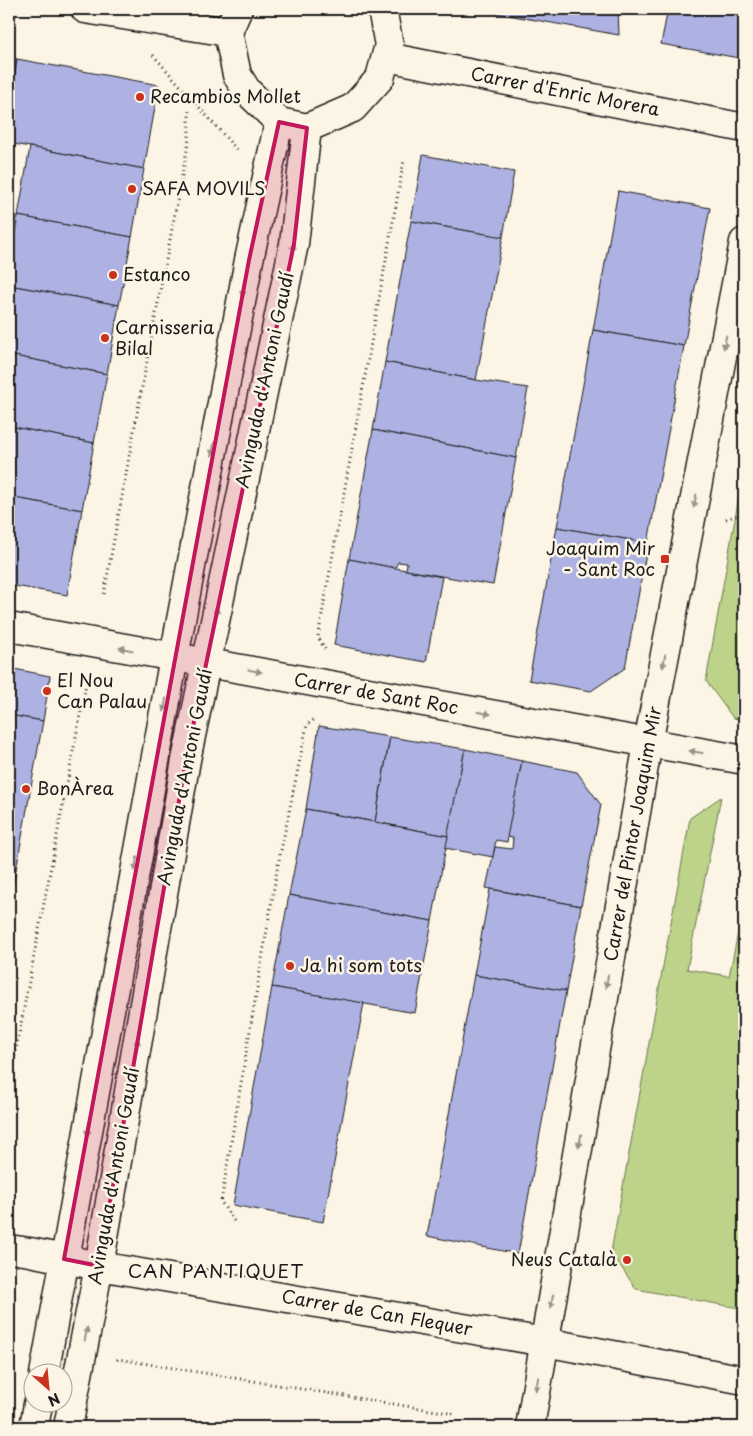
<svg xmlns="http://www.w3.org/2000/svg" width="753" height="1436" viewBox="0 0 753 1436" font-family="'Playpen Sans',sans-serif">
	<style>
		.green { fill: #bdd389; stroke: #6c7852 }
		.building { fill: #adb2e3; stroke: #1c1c1c }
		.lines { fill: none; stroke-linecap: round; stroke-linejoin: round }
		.minor-casing { stroke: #1c1c1c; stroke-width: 31 }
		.path { stroke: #1c1c1c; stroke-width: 3; stroke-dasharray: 1 4; stroke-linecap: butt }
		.minor { stroke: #fcf5e5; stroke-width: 28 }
		.oneway { fill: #97938b }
		.marked { fill: #c2185b; fill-opacity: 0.2; stroke: #c2185b; stroke-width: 4; stroke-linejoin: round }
		.poi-dot { fill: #c8321e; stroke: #fcf5e5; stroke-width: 2 }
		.labels { text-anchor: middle; stroke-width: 5; stroke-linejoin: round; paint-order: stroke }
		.street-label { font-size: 18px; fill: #1c1c1c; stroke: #fcf5e5 }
		.poi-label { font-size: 18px; fill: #1c1c1c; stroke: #fcf5e5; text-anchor: start }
		.neighbourhood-label { font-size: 19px; letter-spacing: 1px; fill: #1c1c1c; stroke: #fcf5e5 }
	</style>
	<rect width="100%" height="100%" fill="#fcf5e5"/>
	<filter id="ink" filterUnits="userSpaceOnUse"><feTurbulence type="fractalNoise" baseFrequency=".02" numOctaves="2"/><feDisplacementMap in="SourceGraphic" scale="10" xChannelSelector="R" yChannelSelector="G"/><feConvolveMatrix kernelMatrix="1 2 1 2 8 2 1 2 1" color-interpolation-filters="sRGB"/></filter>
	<g filter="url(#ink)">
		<!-- green -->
		<g class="green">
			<path d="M744 468V720L733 718 706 681Z"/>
			<path d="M721 797 687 969 729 976 738 933 744 934V1309L636 1289 611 1252 690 818Z"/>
		</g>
		<!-- building -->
		<g class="building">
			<path d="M474 9H618L619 35Z"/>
			<path d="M668 9H744V27L739 58 661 44Z"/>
			<path d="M9 57 17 59 9 119Z"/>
			<path d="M17 59 159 85 144 169 9 143V119Z"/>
			<path d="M30 147 144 169 132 237 18 216Z"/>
			<path d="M423 155 514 172 503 237 411 221Z"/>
			<path d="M618 191 710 208 684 346 593 330Z"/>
			<path d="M18 216 132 237 119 305 9 285V264Z"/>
			<path d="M411 221 503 237 476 380 385 362Z"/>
			<path d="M9 285 119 305 107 374 9 355Z"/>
			<path d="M593 330 684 346 648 543 557 527Z"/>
			<path d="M9 355 107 374 94 443 9 426Z"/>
			<path d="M385 362 476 380 528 388 516 458 373 430Z"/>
			<path d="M9 426 94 443 82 510 9 497Z"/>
			<path d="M373 430 516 458 493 585 406 570 407 563 398 562 395 568 349 559Z"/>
			<path d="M9 497 82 510 67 595 9 585Z"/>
			<path d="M557 527 648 543 625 668 591 691 529 680Z"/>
			<path d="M349 559 442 577 426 662 334 645Z"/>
			<path d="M9 668 50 676 43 721 9 715Z"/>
			<path d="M9 715 43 721 12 892H9Z"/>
			<path d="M319 726 390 737 375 822 306 809Z"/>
			<path d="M390 737 465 749 448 836 375 822Z"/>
			<path d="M465 749 522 761 507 842 496 840 493 857 445 848Z"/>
			<path d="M522 761 577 772 601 805 581 906 486 888 495 847 512 849 513 838 507 837Z"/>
			<path d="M306 809 448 836 432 921 289 895Z"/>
			<path d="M490 889 581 906 566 991 474 975Z"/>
			<path d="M289 895 432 921 415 1013 272 987Z"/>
			<path d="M744 901V934L738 933Z"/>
			<path d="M474 975 566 991 518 1254 427 1236Z"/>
			<path d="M272 987 364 1003 323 1222 233 1205Z"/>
			<path d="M392 1422 426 1427H391Z"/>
		</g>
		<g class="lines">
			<defs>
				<g id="minor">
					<path d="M85 9 228 32"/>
					<path d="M238 9 228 32 237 75 247 91 279 122 307 128 353 108 380 78 389 45 382 9"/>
					<path d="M387 57 744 128"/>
					<path d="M9 627 744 760"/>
					<path d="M9 1249 30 1252 99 1266 545 1342 744 1380"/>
					<path d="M44 1374 174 657 249 260 279 122"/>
					<path d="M34 1427 38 1404"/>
					<path d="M68 1427 99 1266 186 760 294 244 307 128"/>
					<path d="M530 1427 648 743 744 242"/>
				</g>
			</defs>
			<!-- minor casing -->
			<use href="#minor" class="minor-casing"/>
			<!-- path -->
			<g class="path">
				<path d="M153 55 237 150"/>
				<path d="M726 519 744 513"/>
				<path d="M104 594 139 403 189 139V111"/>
				<path d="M325 649 318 637 404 160"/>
				<path d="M9 1086 87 679"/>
				<path d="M234 1221 221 1202 277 870 307 725 316 718"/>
				<path d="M117 1360 118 1359 455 1414"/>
			</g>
			<!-- minor -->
			<use href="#minor" class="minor"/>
		</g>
		<!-- one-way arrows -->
		<defs><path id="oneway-solid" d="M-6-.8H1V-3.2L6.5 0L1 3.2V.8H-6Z" transform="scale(1.25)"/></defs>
		<g class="oneway">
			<use href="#oneway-solid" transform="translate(293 250) rotate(-80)"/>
			<use href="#oneway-solid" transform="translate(243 290) rotate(101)"/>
			<use href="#oneway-solid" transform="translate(725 342) rotate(101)"/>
			<use href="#oneway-solid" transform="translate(213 449) rotate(101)"/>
			<use href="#oneway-solid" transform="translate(695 501) rotate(101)"/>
			<use href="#oneway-solid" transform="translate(216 614) rotate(-79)"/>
			<use href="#oneway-solid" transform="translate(126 649) rotate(-169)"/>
			<use href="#oneway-solid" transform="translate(664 661) rotate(101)"/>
			<use href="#oneway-solid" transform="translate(255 671) rotate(11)"/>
			<use href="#oneway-solid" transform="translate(165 705) rotate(100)"/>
			<use href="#oneway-solid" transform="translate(484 713) rotate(10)"/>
			<use href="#oneway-solid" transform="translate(696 752) rotate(-170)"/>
			<use href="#oneway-solid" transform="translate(136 864) rotate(100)"/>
			<use href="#oneway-solid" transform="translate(607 981) rotate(100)"/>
			<use href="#oneway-solid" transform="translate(137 1045) rotate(-80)"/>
			<use href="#oneway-solid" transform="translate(88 1129) rotate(100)"/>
			<use href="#oneway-solid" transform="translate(580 1141) rotate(100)"/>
			<use href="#oneway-solid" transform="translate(552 1301) rotate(100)"/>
			<use href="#oneway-solid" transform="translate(86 1334) rotate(-79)"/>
			<use href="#oneway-solid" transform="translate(537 1384) rotate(100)"/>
		</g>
	</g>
	<!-- marked area -->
	<path class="marked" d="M279 122 307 128 294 244 186 760 99 1266 64 1259 249 260Z"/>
	<!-- markers -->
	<g class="poi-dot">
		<circle cx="140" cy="97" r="5"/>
		<circle cx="132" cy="189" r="5"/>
		<circle cx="113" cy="275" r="5"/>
		<circle cx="105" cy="338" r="5"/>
		<rect x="660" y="554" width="10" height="10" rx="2.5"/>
		<circle cx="47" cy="691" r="5"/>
		<circle cx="26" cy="789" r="5"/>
		<circle cx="290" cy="966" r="5"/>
		<circle cx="627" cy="1260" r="5"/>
	</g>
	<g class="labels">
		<!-- street labels -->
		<g class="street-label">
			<text transform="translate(565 92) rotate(11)" y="6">Carrer d'Enric Morera</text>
			<text transform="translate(265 380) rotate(-78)" y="6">Avinguda d'Antoni Gaudí</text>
			<text transform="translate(376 694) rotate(10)" y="6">Carrer de Sant Roc</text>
			<text transform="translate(185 777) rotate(-79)" y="6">Avinguda d'Antoni Gaudí</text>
			<text transform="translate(633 834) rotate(-80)" y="6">Carrer del Pintor Joaquim Mir</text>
			<text transform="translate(114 1176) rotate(-80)" y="6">Avinguda d'Antoni Gaudí</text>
			<text transform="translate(377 1313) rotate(10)" y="6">Carrer de Can Flequer</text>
		</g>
		<!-- poi labels -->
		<g class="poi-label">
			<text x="150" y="103">Recambios Mollet</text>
			<text x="142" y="195">SAFA MOVILS</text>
			<text x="123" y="281">Estanco</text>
			<text x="115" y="334">Carnisseria<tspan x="115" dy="21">Bilal</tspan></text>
			<text x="655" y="555" text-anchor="end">Joaquim Mir<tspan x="655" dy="21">- Sant Roc</tspan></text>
			<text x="57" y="687">El Nou<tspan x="57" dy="21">Can Palau</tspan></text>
			<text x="36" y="795">BonÀrea</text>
			<text x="300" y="972">Ja hi som tots</text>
			<text x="617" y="1266" text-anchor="end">Neus Català</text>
		</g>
		<!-- neighbourhood labels -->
		<g class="neighbourhood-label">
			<text x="216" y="1278">CAN PANTIQUET</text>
		</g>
	</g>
	<!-- margin -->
	<rect width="753" height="1436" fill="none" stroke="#fcf5e5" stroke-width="30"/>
	<rect x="15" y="15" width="723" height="1406" fill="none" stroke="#1c1c1c" stroke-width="2" filter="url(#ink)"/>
	<!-- north arrow -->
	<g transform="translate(48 1388) rotate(153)"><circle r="24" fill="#fcf5e5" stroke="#a29e95"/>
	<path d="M0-4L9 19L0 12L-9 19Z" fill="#c8321e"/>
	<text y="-8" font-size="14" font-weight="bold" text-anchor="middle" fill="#1c1c1c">N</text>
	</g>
</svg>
